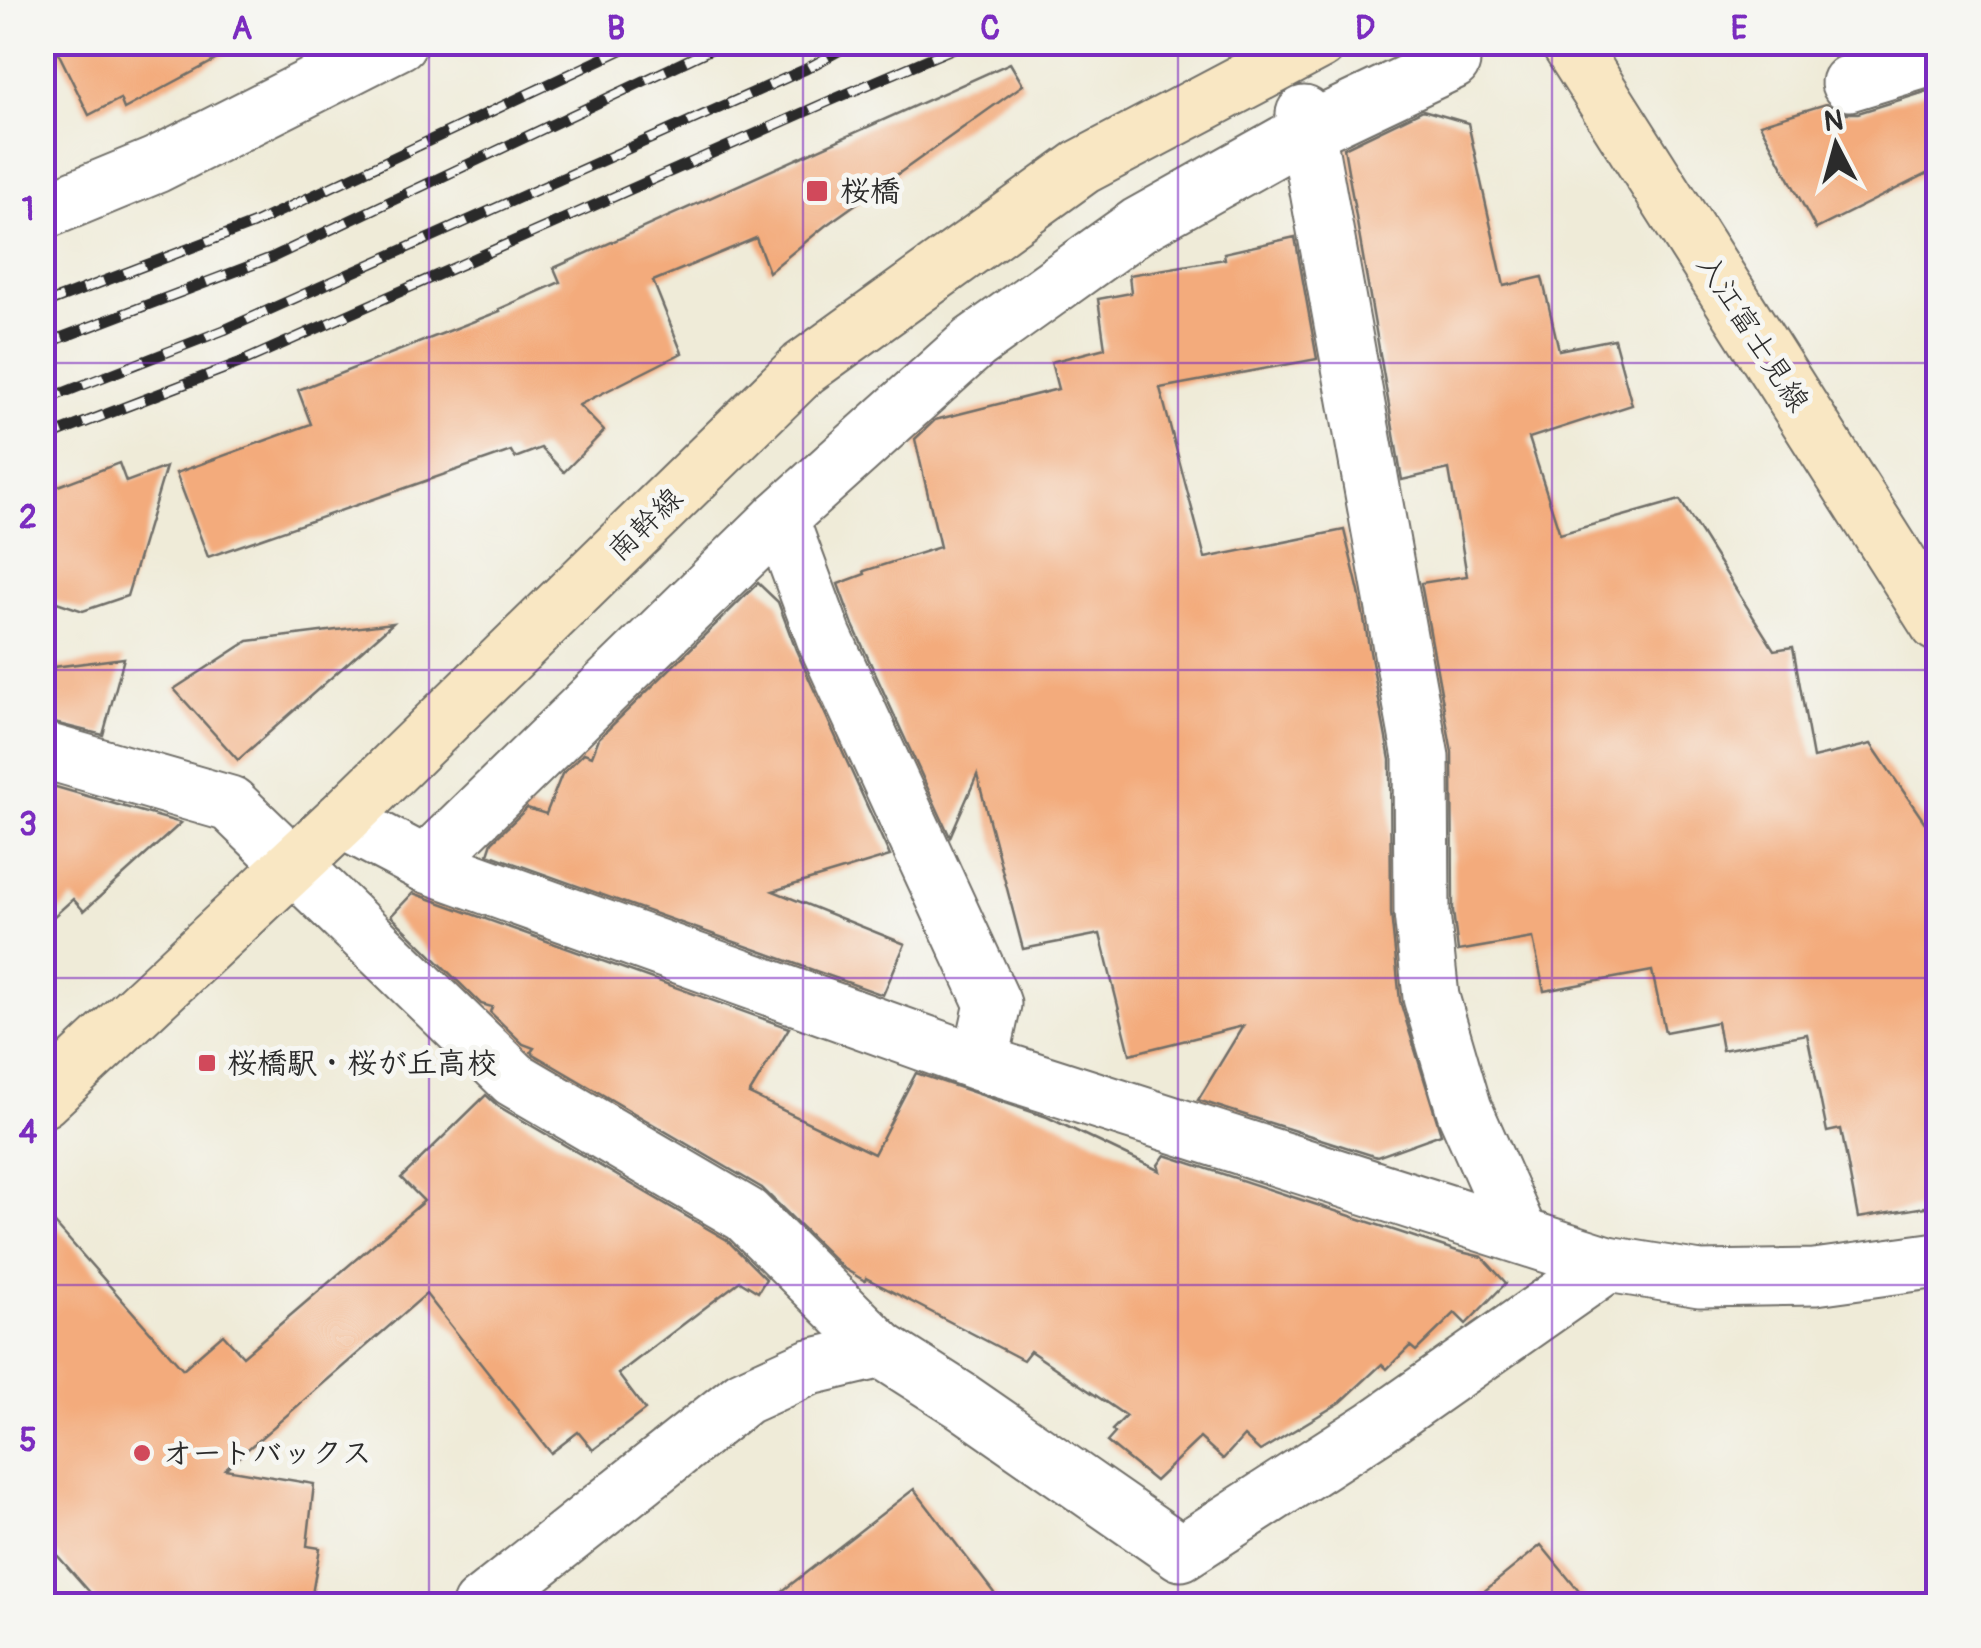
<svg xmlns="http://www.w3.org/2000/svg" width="1981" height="1648" viewBox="0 0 1981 1648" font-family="Pangolin,'Klee One',sans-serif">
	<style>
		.building { fill: #f3ab7b }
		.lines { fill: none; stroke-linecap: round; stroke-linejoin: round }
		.street-casing { stroke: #706e68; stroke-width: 59 }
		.secondary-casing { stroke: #706e68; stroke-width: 59 }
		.street { stroke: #fff; stroke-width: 55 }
		.secondary { stroke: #f9e7c3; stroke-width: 55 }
		.rail-casing { stroke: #2b2b2b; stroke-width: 11 }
		.rail { stroke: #f6f6f2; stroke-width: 8; stroke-dasharray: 22; stroke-linecap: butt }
		.grid { fill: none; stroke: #7b2cbf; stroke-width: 2.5; stroke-opacity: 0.55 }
		.poi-dot { fill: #d1495b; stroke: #f6f6f2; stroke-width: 4 }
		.labels { text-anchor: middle; stroke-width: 10; stroke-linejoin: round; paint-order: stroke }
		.poi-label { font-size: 30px; font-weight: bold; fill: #2b2b2b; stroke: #f6f6f2; text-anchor: start }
		.street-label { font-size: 30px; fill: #2b2b2b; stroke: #f6f6f2 }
		.neatline { fill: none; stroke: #7b2cbf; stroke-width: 4 }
		.grid-label { font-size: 32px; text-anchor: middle; font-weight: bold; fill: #7b2cbf }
	</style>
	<rect width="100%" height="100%" fill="#f6f6f2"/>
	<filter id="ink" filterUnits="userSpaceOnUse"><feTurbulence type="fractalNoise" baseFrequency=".01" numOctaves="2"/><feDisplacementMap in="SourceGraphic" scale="20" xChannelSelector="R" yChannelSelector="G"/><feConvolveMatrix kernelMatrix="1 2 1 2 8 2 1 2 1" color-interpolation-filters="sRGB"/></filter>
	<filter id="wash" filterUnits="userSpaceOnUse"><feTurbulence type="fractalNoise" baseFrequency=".0048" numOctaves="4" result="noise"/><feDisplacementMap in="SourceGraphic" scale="40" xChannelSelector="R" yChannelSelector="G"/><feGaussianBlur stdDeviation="2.25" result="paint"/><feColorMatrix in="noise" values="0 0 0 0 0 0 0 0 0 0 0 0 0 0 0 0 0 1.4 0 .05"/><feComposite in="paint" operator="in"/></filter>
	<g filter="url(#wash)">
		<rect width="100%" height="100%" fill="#efebd8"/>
		<g id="blocks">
			<!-- building -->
			<g class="building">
				<path d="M53 42H249L124 109 120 99 89 115Z"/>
				<path d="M1010 63 1023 85 825 226 769 272 756 238 653 281 682 353 579 405 604 431 564 472 541 448 515 458 511 451 208 557 176 473 311 424 298 390 500 311 499 309 560 282 554 268Z"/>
				<path d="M1938 88V168L1816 229 1760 124 1826 104 1841 113H1858Z"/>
				<path d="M1423 110 1468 123 1504 286 1542 277 1559 350 1614 339 1632 405 1529 438 1560 534 1680 500 1774 650 1793 647 1813 758 1871 744 1938 842V1205L1858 1218 1841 1129 1827 1132 1807 1034 1722 1050 1717 1022 1665 1032 1652 971 1544 991 1533 938 1458 951 1453 911 1452 752 1421 583 1467 576 1449 469 1402 480 1344 148Z"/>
				<path d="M1295 237 1317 359 1160 388 1205 558 1344 530 1359 592 1390 760 1391 913 1400 1001 1441 1134 1377 1157 1198 1100 1243 1026 1130 1054 1100 934 1023 949 977 775 950 837 853 625 838 584 865 574 864 571 940 547 915 439 935 420 1058 389 1051 362 1105 348 1098 299 1131 293 1129 275 1225 259 1224 253Z"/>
				<path d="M119 463 126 482 166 467 127 596 83 611 42 597V492Z"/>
				<path d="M758 583 778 602 796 650 890 856 773 891 905 944 883 995 488 854 492 842 527 808 546 814 562 774 584 753 592 756 599 738Z"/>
				<path d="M393 623 238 760 174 689 248 641Z"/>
				<path d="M124 658 103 735 42 720V707L54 667Z"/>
				<path d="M42 783 181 823 84 911 73 899 42 927Z"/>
				<path d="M413 893 789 1028 749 1094 874 1154 916 1073 1047 1117 1160 1171 1158 1165 1165 1155 1457 1251 1482 1257 1506 1283 1466 1324 1455 1313 1416 1351 1410 1346 1387 1369 1382 1364 1341 1402 1260 1451 1244 1436 1223 1459 1200 1438 1155 1481 1107 1442 1115 1433 1112 1430 1126 1416 1030 1351 1023 1360 866 1278 865 1281 843 1268 762 1188 533 1054 531 1052 534 1048 523 1044 490 1012 492 1007 481 1004 391 916Z"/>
				<path d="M486 1095 498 1106 727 1240 766 1279 758 1292 740 1281 618 1374 645 1410 593 1450 578 1432 551 1453 426 1294 225 1469 314 1484 307 1546 320 1548 310 1606H102L42 1538V1209L183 1369 223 1334 243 1356 424 1201 401 1178Z"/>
				<path d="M914 1489 1004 1606H763Z"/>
				<path d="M1541 1545 1591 1606H1466Z"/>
			</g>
		</g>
	</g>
	<g filter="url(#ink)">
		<use href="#blocks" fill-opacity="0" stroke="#706e68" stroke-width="2.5"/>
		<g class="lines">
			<defs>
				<g id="street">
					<path d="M1849 83 1938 56"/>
					<path d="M1304 114 1421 757 1422 913 1431 997 1464 1109 1519 1233"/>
					<path d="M42 212 156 165 399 42"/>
					<path d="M780 518 824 637 993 1004 980 1063"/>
					<path d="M42 750 230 804 514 1079 746 1215 882 1350"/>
					<path d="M341 820 425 864 980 1063 1608 1264 1700 1279 1815 1277 1938 1260"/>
					<path d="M425 864 780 518 974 343 1139 225 1307 131 1452 62"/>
					<path d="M480 1606 744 1397 810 1367 882 1350 962 1401 1181 1553 1376 1427 1608 1264"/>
				</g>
				<g id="secondary">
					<path d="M1568 42 1938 624"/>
					<path d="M42 1100 341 820 804 368 1082 167 1319 42"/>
				</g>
			</defs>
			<!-- street casing -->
			<use href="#street" class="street-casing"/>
			<!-- secondary casing -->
			<use href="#secondary" class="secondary-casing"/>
			<!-- street -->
			<use href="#street" class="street"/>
			<!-- secondary -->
			<use href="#secondary" class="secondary"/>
			<defs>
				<g id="rail">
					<path d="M42 305 253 224 638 42"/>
					<path d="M42 345 273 257 726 42"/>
					<path d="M42 401 224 330 806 69 855 42"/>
					<path d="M42 439 239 363 825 103 968 42"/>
				</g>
			</defs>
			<!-- rail casing -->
			<use href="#rail" class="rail-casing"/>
			<!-- rail -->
			<use href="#rail" class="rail"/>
		</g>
	</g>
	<!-- grid -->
	<path class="grid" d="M429 42V1606M803 42V1606M1178 42V1606M1552 42V1606M42 363H1938M42 670H1938M42 978H1938M42 1285H1938"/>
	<!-- markers -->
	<g class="poi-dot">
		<rect x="805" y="179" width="24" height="24" rx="5"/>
		<rect x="197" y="1053" width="20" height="20" rx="5"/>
		<circle cx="142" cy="1453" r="10"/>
	</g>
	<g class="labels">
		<!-- poi labels -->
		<g class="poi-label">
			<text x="840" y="201">桜橋</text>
			<text x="227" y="1073">桜橋駅・桜が丘高校</text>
			<text x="162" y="1463">オートバックス</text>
		</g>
		<!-- street labels -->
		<g class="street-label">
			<text transform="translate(1753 333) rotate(57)" y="10">入江富士見線</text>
			<text transform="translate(645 524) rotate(-44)" y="10">南幹線</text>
		</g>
	</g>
	<!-- margin -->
	<rect width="1981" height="1648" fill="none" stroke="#f6f6f2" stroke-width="110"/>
	<!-- north arrow -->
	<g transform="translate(1836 145) rotate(354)" stroke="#f6f6f2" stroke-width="8" paint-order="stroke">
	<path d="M0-8L18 38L0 25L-18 38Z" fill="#2b2b2b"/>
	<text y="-15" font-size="28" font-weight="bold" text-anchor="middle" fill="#2b2b2b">N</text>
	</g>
	<rect x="55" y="55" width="1871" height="1538" class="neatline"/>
	<g class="grid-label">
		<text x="242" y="39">A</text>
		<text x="616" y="39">B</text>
		<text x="990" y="39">C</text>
		<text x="1365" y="39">D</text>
		<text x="1739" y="39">E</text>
		<text x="28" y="220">1</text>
		<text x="28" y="528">2</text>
		<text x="28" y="835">3</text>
		<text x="28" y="1143">4</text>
		<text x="28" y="1451">5</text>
	</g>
</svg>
